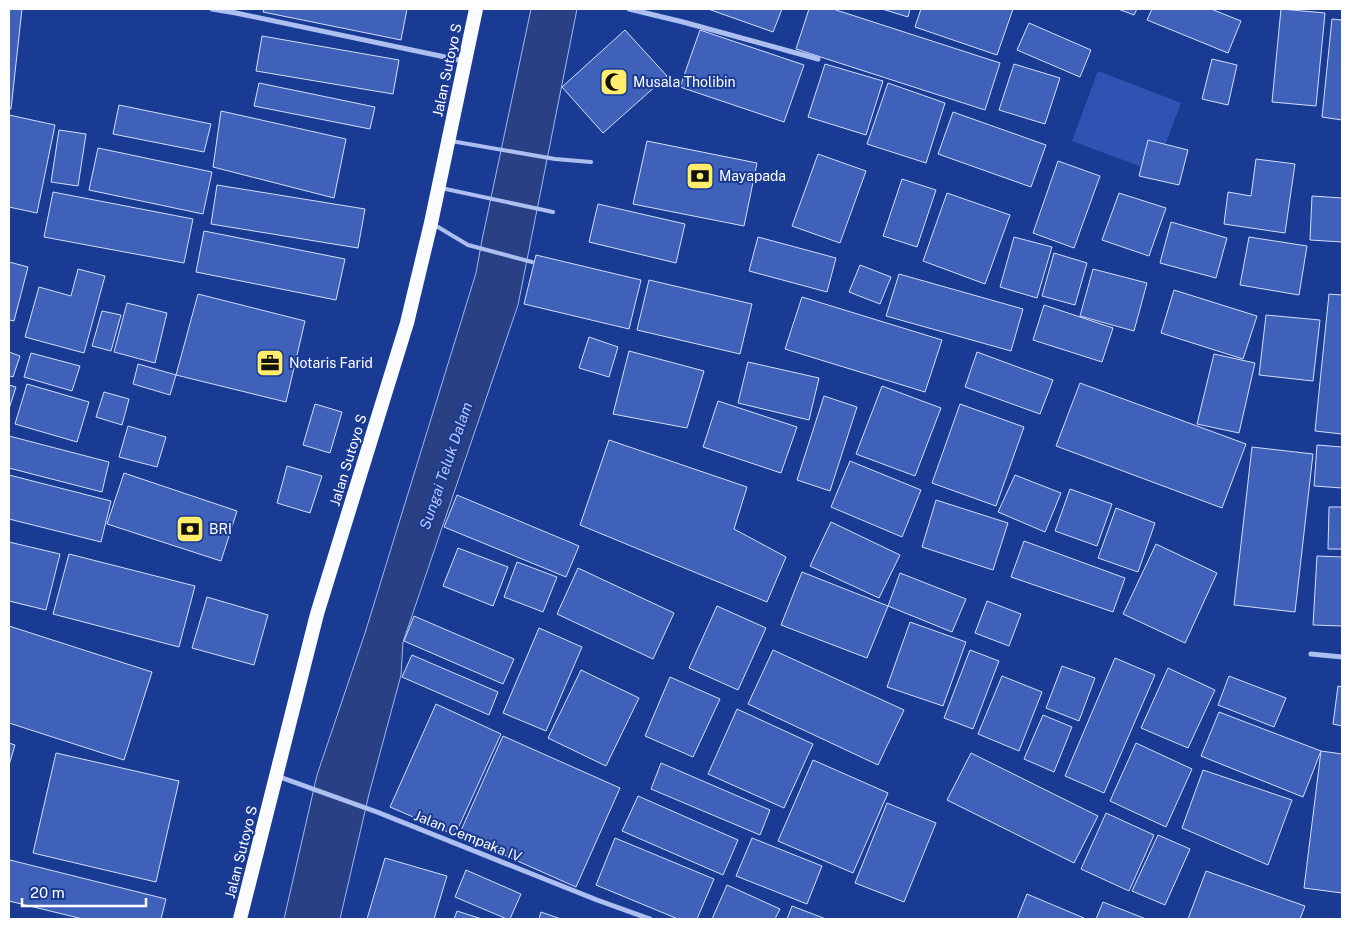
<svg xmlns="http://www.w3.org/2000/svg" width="1351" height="928" viewBox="0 0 1351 928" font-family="'Public Sans',sans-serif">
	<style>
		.green { fill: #2e53b3 }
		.water { fill: #294184; stroke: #9fb8f2 }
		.building { fill: #3f61ba; stroke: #d3defb }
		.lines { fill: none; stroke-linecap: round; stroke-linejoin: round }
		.service { stroke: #acbff0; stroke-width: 4 }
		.minor { stroke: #acbff0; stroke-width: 5 }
		.trunk { stroke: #fafbff; stroke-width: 14 }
		.labels { text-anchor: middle; stroke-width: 4; stroke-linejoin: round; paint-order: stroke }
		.street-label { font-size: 14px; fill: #fff; stroke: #1a3b94 }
		.poi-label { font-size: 14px; fill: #fff; stroke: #1a3b94; text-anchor: start }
		.water-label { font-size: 15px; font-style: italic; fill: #b9caf6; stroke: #1a3b94 }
	</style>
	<rect width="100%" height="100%" fill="#1a3b94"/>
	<!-- green -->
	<path class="green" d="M1098 71 1181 103 1155 172 1072 141Z"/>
	<!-- water -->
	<path class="water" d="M531 9H577L518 305 403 642 401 675 369 794 340 919H284L317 775 365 633 476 273 482 240Z"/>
	<!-- building -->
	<g class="building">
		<path d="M9 9H22L11 109H9Z"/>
		<path d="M264 9H407L401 40 263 12Z"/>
		<path d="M708 9H782L773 32Z"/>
		<path d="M809 9H833L1000 63 985 110 796 49Z"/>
		<path d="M882 9H910L908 17Z"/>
		<path d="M921 9H1013L997 55 915 27Z"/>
		<path d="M1118 9H1137L1134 15Z"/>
		<path d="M1152 9H1211L1241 21 1228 53 1147 20Z"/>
		<path d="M1281 9 1325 13 1316 106 1272 102Z"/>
		<path d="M1332 19 1342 20V120L1322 117Z"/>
		<path d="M1029 23 1091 50 1080 77 1017 50Z"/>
		<path d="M625 30 667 76 603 133 562 87Z"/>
		<path d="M700 30 804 65 784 122 680 87Z"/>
		<path d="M262 36 399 60 393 94 256 71Z"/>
		<path d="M1212 59 1237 65 1228 105 1202 99Z"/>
		<path d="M825 64 883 81 866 135 808 117Z"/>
		<path d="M1014 64 1060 78 1045 124 999 110Z"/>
		<path d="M259 83 375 107 370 129 254 106Z"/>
		<path d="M888 83 945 103 926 163 867 144Z"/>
		<path d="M119 105 211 124 204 152 113 134Z"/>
		<path d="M221 111 346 139 334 198 213 167Z"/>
		<path d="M953 112 1046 145 1031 187 938 154Z"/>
		<path d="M9 115 55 125 37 213 9 207Z"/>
		<path d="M59 130 86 134 78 186 51 182Z"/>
		<path d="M1148 140 1188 150 1179 185 1139 176Z"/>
		<path d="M647 141 757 163 744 226 633 204Z"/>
		<path d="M98 148 212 172 203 214 89 190Z"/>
		<path d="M818 154 866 171 840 243 792 226Z"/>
		<path d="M1256 159 1295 164 1285 233 1224 224 1228 192 1251 196Z"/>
		<path d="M1058 161 1100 176 1074 248 1033 233Z"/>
		<path d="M902 179 936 190 917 247 883 236Z"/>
		<path d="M217 185 365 209 358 248 211 224Z"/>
		<path d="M53 192 193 219 184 263 44 237Z"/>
		<path d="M947 193 1010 215 985 284 923 261Z"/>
		<path d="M1119 193 1166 208 1149 256 1102 240Z"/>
		<path d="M1312 196 1342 198V242L1310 240Z"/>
		<path d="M598 204 685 224 676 263 589 242Z"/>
		<path d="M1171 222 1227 238 1216 278 1160 263Z"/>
		<path d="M204 231 345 259 336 300 196 272Z"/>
		<path d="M758 237 836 258 827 292 749 271Z"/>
		<path d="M1014 237 1052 247 1037 298 1000 287Z"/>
		<path d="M1249 237 1307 246 1299 295 1240 285Z"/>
		<path d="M1054 253 1087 263 1075 305 1042 296Z"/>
		<path d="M536 255 641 280 629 329 524 304Z"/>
		<path d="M9 262 28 267 14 321 9 320Z"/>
		<path d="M860 265 891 277 880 304 849 292Z"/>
		<path d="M78 269 105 276 84 353 25 337 39 287 71 296Z"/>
		<path d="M1093 269 1147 283 1134 331 1080 316Z"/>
		<path d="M899 274 1023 309 1011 351 886 316Z"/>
		<path d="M649 280 752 304 740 354 637 330Z"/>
		<path d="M1174 290 1257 316 1243 359 1161 333Z"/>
		<path d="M198 294 305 321 286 402 176 375Z"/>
		<path d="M1329 294 1342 295V434L1315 431Z"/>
		<path d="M802 297 942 340 925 392 785 349Z"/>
		<path d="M127 303 167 313 155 363 114 352Z"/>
		<path d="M1044 305 1113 328 1102 362 1033 340Z"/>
		<path d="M102 311 121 315 111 351 92 346Z"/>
		<path d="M1266 315 1320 320 1313 381 1259 375Z"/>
		<path d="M589 337 618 347 609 377 579 368Z"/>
		<path d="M629 351 704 371 687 428 613 414Z"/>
		<path d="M9 352 20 356 13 377 9 376Z"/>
		<path d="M977 352 1053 380 1040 414 965 387Z"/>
		<path d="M31 353 80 366 72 391 24 377Z"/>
		<path d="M1214 354 1255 363 1239 433 1197 424Z"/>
		<path d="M748 362 819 378 809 420 738 403Z"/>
		<path d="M138 364 176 375 170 395 133 384Z"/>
		<path d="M1080 383 1246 444 1222 508 1056 446Z"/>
		<path d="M27 384 89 402 77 442 15 424Z"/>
		<path d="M9 385 16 387 9 409Z"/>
		<path d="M882 386 941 408 915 476 856 454Z"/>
		<path d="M104 392 129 399 122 425 96 417Z"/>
		<path d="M824 396 857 407 830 491 797 480Z"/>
		<path d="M718 401 797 427 781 473 703 447Z"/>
		<path d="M315 404 342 412 330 453 303 445Z"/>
		<path d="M960 404 1024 427 996 506 932 483Z"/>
		<path d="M128 426 166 437 157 467 119 457Z"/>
		<path d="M9 436 109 462 102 492 9 468Z"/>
		<path d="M609 440 747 487 734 529 786 557 767 602 580 525Z"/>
		<path d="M1317 445 1342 447V488L1314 486Z"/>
		<path d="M1252 447 1313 454 1295 612 1234 605Z"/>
		<path d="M850 461 921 490 902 537 831 507Z"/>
		<path d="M287 466 322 476 310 513 277 503Z"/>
		<path d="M124 473 237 511 221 561 107 524Z"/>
		<path d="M9 475 111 501 101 542 9 519Z"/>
		<path d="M1015 475 1061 493 1045 532 998 512Z"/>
		<path d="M1070 489 1112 504 1097 546 1055 531Z"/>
		<path d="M457 495 579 546 566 577 444 527Z"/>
		<path d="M936 500 1008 523 993 570 922 547Z"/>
		<path d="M1329 507H1342V549H1328Z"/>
		<path d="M1116 508 1155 523 1138 572 1098 558Z"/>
		<path d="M831 522 900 555 879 598 810 566Z"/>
		<path d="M1024 541 1125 578 1113 612 1011 577Z"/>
		<path d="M9 542 60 554 46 610 9 601Z"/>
		<path d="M1156 544 1217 573 1185 643 1123 614Z"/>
		<path d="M458 548 508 567 493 606 443 586Z"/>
		<path d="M69 554 195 586 179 647 53 614Z"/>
		<path d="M1317 556 1342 557V626L1313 625Z"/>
		<path d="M517 562 557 577 543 612 504 597Z"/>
		<path d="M578 568 674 613 653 659 557 614Z"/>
		<path d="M802 572 888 606 867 658 781 625Z"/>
		<path d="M900 573 966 599 952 632 888 606Z"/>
		<path d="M207 597 268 615 254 665 192 648Z"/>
		<path d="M987 601 1021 614 1009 646 975 633Z"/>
		<path d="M717 606 766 628 738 690 689 668Z"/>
		<path d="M414 616 514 659 503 684 404 641Z"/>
		<path d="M910 622 966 642 943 706 887 687Z"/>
		<path d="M9 626 152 672 124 760 9 723Z"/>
		<path d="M539 628 582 647 546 731 503 713Z"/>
		<path d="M773 650 904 710 878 765 748 704Z"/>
		<path d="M970 650 999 661 973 729 944 718Z"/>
		<path d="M412 655 498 692 489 715 402 677Z"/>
		<path d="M1115 658 1155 675 1104 793 1065 776Z"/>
		<path d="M1062 666 1095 678 1079 721 1046 708Z"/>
		<path d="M1168 668 1215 690 1188 748 1141 728Z"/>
		<path d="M581 670 639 698 606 766 548 738Z"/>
		<path d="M1002 676 1042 692 1019 751 978 734Z"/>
		<path d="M1229 676 1286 698 1274 727 1218 705Z"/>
		<path d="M670 677 720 699 693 757 645 736Z"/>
		<path d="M1338 686 1342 687V726L1333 724Z"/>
		<path d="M436 704 501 734 455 835 390 807Z"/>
		<path d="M737 709 813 744 784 808 708 774Z"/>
		<path d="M1219 712 1321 751 1303 797 1201 756Z"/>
		<path d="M1043 715 1072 727 1054 772 1024 759Z"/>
		<path d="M503 736 620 788 576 887 459 835Z"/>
		<path d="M9 743 15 745 9 765Z"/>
		<path d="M1136 743 1192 769 1166 827 1110 801Z"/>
		<path d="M1321 751 1342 754V893L1304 888Z"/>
		<path d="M56 753 179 781 156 882 33 853Z"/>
		<path d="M971 753 1098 816 1074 863 947 800Z"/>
		<path d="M813 760 888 793 853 873 778 841Z"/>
		<path d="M661 763 770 810 760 835 651 789Z"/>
		<path d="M1203 770 1292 800 1268 865 1182 828Z"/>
		<path d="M638 796 738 840 723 875 622 831Z"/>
		<path d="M887 803 936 823 904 902 855 883Z"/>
		<path d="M1106 813 1154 835 1129 891 1081 869Z"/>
		<path d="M1158 835 1190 849 1165 905 1132 891Z"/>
		<path d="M615 838 714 879 697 919H678L596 885Z"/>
		<path d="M752 838 822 866 807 904 736 876Z"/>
		<path d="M385 858 447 876 434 919H367Z"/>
		<path d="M10 860 166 899 161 919H83L9 901V864Z"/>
		<path d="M466 870 521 894 510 919H507L455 897Z"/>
		<path d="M1206 871 1305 906 1300 919H1188Z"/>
		<path d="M727 885 780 909 775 919H712Z"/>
		<path d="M1027 894 1084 918 1083 919H1017Z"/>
		<path d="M1103 902 1146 919H1096Z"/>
		<path d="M792 906 826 919H787Z"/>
		<path d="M457 911 482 919H454Z"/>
		<path d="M541 912 561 919H539Z"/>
	</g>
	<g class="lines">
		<!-- service -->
		<g class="service">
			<path d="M451 141 555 159 591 162"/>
			<path d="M441 188 553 212"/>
			<path d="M433 224 468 245 532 262"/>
		</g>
		<!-- minor -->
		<g class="minor">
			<path d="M212 9 236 13 464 61"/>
			<path d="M629 9 683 22 818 59"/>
			<path d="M1311 654 1342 657"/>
			<path d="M277 776 377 812 597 900 650 919"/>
		</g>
		<!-- trunk -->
		<path class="trunk" d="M240 919 317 614 407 323 431 223 476 9"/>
	</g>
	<!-- icons -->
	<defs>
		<symbol id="mosque-square" viewBox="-11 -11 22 22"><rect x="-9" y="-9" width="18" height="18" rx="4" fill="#ffed6b" stroke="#1a3b94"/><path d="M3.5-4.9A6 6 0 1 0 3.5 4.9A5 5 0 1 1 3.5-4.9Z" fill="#111"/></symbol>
		<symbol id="bank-square" viewBox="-11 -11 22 22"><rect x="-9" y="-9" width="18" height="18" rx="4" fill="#ffed6b" stroke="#1a3b94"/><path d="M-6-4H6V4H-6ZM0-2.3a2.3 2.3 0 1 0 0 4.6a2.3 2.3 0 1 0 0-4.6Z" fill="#111"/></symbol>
		<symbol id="office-square" viewBox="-11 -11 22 22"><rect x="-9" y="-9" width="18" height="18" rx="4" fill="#ffed6b" stroke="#1a3b94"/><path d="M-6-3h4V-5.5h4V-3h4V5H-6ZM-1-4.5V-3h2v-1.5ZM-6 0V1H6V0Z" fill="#111"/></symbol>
	</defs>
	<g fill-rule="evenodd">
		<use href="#mosque-square" x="598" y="66" width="32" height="32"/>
		<use href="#bank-square" x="684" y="160" width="32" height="32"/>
		<use href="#office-square" x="254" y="347" width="32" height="32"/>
		<use href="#bank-square" x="174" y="513" width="32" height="32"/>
	</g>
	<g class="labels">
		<!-- street labels -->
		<g class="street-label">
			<text transform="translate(447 70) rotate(-78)" y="5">Jalan Sutoyo S</text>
			<text transform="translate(348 460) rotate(-73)" y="5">Jalan Sutoyo S</text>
			<text transform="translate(468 836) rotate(22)" y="5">Jalan Cempaka IV</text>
			<text transform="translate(241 852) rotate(-76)" y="5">Jalan Sutoyo S</text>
		</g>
		<!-- poi labels -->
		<g class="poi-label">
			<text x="633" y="87">Musala Tholibin</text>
			<text x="719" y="181">Mayapada</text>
			<text x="289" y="368">Notaris Farid</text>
			<text x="209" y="534">BRI</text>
		</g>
		<!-- water labels -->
		<g class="water-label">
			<text transform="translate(446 466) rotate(-71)" y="5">Sungai Teluk Dalam</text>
		</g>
	</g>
	<!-- border -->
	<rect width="1351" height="928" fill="none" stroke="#ffffff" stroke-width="20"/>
	<!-- scale -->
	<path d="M22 898v8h124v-8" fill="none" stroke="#ffffff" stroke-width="2.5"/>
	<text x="30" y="898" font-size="15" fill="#ffffff" stroke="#1a3b94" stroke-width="4" paint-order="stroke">20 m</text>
</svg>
